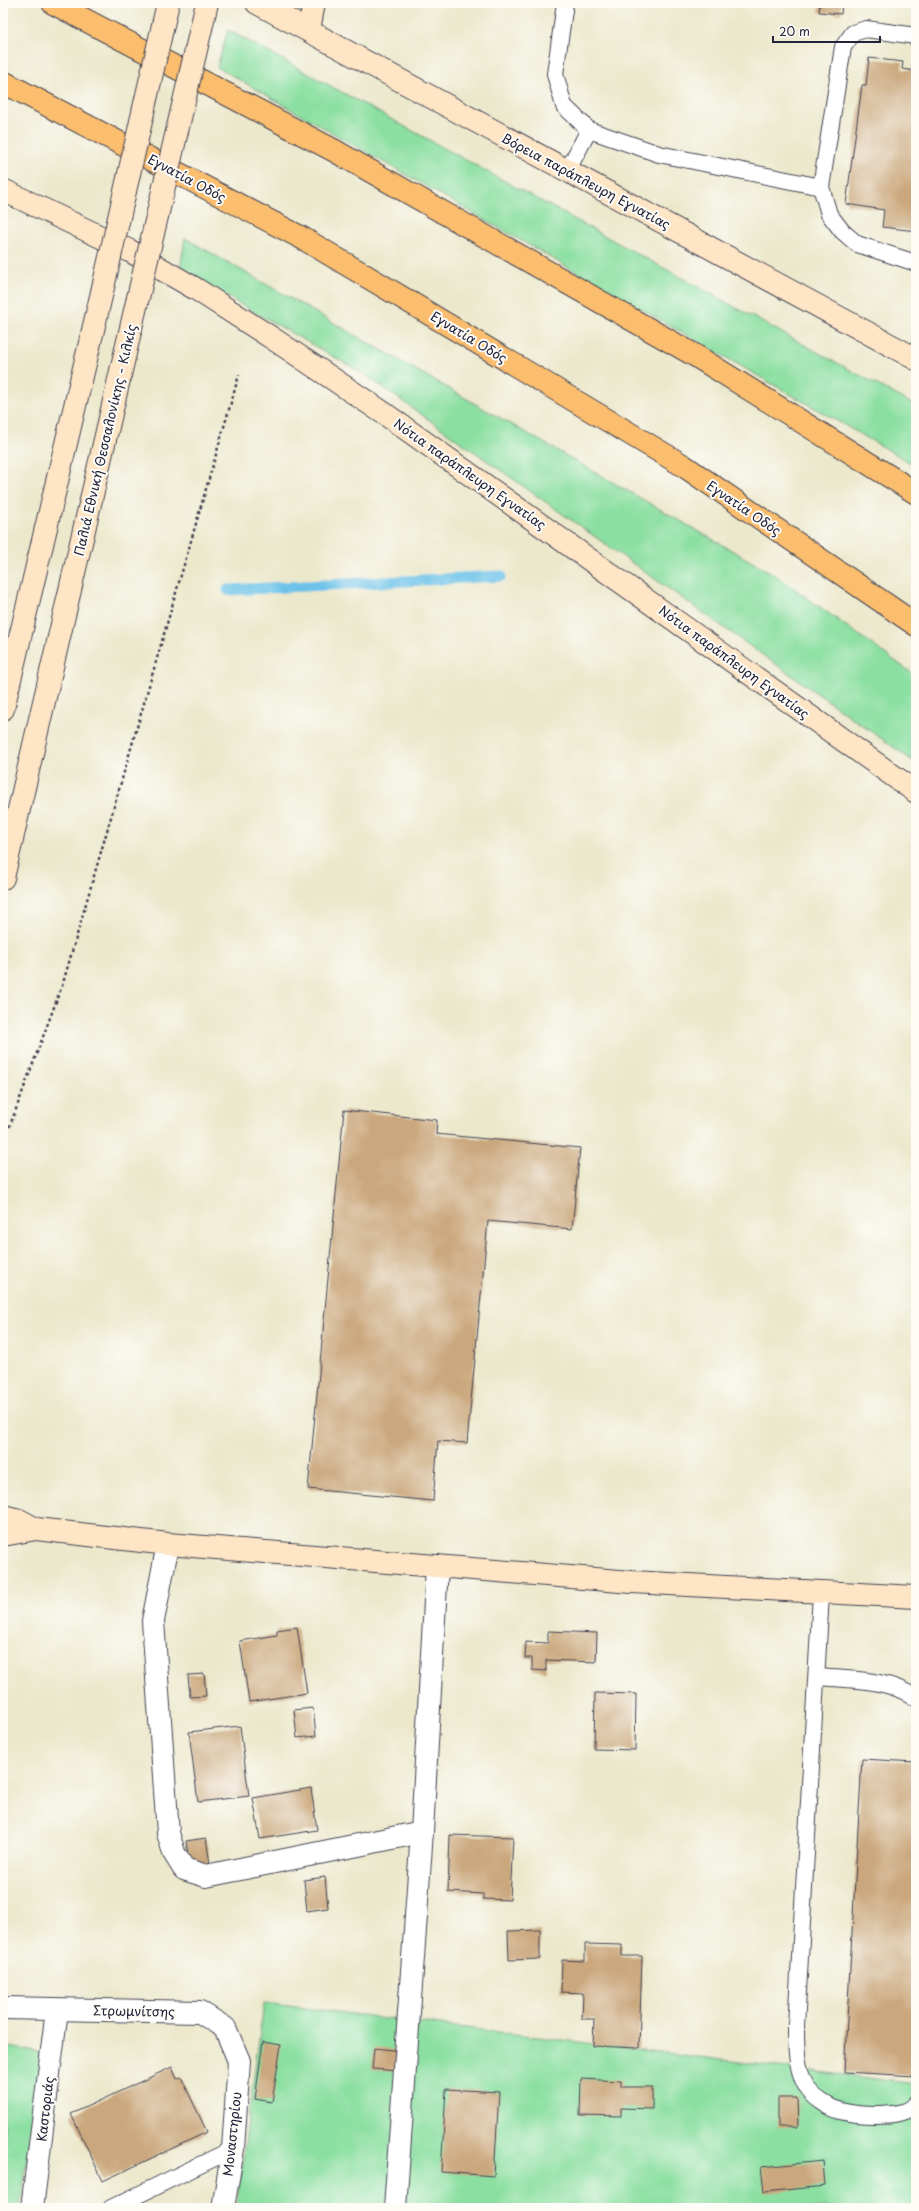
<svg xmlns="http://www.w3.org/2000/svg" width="919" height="2211" viewBox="0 0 919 2211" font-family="'Playpen Sans',sans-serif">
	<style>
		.green { fill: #8bdfa1; stroke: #56806e }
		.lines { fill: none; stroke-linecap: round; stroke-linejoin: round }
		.stream { stroke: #6cc2e9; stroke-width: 11 }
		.building { fill: #caa77d }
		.lane-casing { stroke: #404051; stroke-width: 18 }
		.street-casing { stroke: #404051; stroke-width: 24 }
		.secondary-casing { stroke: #404051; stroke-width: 24 }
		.highway-casing { stroke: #404051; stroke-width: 24 }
		.path { stroke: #404051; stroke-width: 2.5; stroke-dasharray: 3 3; stroke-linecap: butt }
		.lane { stroke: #fff; stroke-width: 16 }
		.street { stroke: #fff; stroke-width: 22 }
		.secondary { stroke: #fde5c5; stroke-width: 22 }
		.highway { stroke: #fbbd6e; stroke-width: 22 }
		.secondary-bridge-casing { stroke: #404051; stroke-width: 24; stroke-linecap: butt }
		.secondary-bridge { stroke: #fde5c5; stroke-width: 22 }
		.labels { text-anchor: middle; stroke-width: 4; stroke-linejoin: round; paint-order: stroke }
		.street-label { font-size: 13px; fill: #22223b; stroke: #fdfcf7 }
	</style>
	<rect width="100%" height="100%" fill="#fdfcf7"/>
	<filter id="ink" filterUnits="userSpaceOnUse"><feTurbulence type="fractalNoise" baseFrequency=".025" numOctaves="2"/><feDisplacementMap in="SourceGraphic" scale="8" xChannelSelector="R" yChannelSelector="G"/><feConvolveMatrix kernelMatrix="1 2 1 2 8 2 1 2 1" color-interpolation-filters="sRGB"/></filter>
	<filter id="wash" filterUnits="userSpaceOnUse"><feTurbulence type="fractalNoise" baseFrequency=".012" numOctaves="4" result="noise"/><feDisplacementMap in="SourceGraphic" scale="16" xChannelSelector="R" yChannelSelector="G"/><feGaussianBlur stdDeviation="0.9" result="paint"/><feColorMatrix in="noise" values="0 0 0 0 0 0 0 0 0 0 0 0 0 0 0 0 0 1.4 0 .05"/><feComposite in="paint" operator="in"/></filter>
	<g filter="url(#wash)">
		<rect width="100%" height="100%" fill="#ece8cc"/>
		<!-- green -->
		<g class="green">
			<path d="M228 30 916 406V466L217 67Z"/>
			<path d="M185 238 775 575 916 676V763L364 374 180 270Z"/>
			<path d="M264 2003 916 2084V2208H236Z"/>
			<path d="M3 2046 43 2053 20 2208H3Z"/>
		</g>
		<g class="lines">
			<!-- stream -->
			<path class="stream" d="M228 590 501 576"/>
		</g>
		<g id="blocks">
			<!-- building -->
			<g class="building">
				<path d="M820 3H842L841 14 819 12Z"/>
				<path d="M869 58 903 62 902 69 916 71V231L882 227 884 210 846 204 862 85H866Z"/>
				<path d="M344 1110 437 1120 436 1134 580 1148 572 1229 488 1221 467 1443 438 1441 433 1501 308 1489Z"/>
				<path d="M297 1627 307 1693 249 1702 240 1641 277 1635V1630Z"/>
				<path d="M548 1631 597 1633 596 1662 546 1660V1671L532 1670V1658H525L526 1642 548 1643Z"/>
				<path d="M204 1674 206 1696 190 1697 188 1675Z"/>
				<path d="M595 1693 636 1694 635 1750 594 1749Z"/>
				<path d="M313 1708 316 1736 297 1738 294 1710Z"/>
				<path d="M240 1726 249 1796 198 1802 189 1732Z"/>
				<path d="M862 1759 916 1762V2076L844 2072Z"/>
				<path d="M311 1788 317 1830 260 1839 253 1798Z"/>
				<path d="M450 1835 513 1837 510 1900 483 1899V1894L448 1892Z"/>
				<path d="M206 1838 210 1864 190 1867 186 1841Z"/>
				<path d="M325 1877 328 1908 307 1911 304 1880Z"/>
				<path d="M540 1930V1959L509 1960 508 1931Z"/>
				<path d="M585 1944 622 1945V1956H642L639 2048 593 2046 594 2019H582L583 1993 561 1992 562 1960 585 1961Z"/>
				<path d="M263 2042 281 2045 272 2102 255 2099Z"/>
				<path d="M374 2048 402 2051 399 2071 372 2069Z"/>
				<path d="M172 2067 177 2079 181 2077 207 2132 103 2181 71 2114Z"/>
				<path d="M581 2079 621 2081V2087H652V2109L621 2108V2116L580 2115Z"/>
				<path d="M446 2089 499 2092 494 2176 441 2172Z"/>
				<path d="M778 2098H797L798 2127H778Z"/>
				<path d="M823 2161 825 2186 764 2192 761 2167Z"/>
			</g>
		</g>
	</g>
	<g filter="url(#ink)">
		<use href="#blocks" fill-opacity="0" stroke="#404051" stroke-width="1"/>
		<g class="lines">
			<defs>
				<g id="lane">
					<path d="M565 3 555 74 564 106 589 130 567 171"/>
					<path d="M916 36 866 29 853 33 843 47 821 187 829 214 842 231 857 244 916 263"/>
					<path d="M589 130 659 154 821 187"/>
					<path d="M821 1594 796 2026C796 2046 796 2068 806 2086 812 2097 828 2107 840 2111 856 2115 908 2120 916 2103"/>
					<path d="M817 1677C851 1680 886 1678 916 1698"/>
					<path d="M111 2208 233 2149"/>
				</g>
				<g id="street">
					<path d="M168 1544 153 1621 168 1833 174 1853 184 1869 206 1876 422 1832"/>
					<path d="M3 2008 200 2012 225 2028 239 2061 233 2149 223 2208"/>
					<path d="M32 2208 57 2010"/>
					<path d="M395 2208 422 1832 437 1566"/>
				</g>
				<g id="secondary">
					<path d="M257 3 916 359"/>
					<path d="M309 30 314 3"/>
					<path d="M3 190 130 251 196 289 278 342 385 414 916 792"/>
					<path d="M3 709 102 292"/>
					<path d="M3 878 137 302"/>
					<path d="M3 1516 19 1520 36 1529"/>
					<path d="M3 1535 36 1529 168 1544 632 1582 916 1597"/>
				</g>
				<g id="highway">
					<path d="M53 3 335 151 696 356 916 493"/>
					<path d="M3 82 304 239 684 466 916 625"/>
				</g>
			</defs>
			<!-- lane casing -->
			<use href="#lane" class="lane-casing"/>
			<!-- street casing -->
			<use href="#street" class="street-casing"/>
			<!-- secondary casing -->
			<use href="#secondary" class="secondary-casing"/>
			<!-- highway casing -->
			<use href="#highway" class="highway-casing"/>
			<!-- path -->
			<g class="path">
				<path d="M3 1144 63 983 239 375"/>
				<path d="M3 2155 9 2156"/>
			</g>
			<!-- lane -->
			<use href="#lane" class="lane"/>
			<!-- street -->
			<use href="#street" class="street"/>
			<!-- secondary -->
			<use href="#secondary" class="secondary"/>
			<!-- highway -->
			<use href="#highway" class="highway"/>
			<defs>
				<g id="secondary-bridge">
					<path d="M102 292 168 3"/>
					<path d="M137 302 207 3"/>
				</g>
			</defs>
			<!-- secondary-bridge casing -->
			<use href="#secondary-bridge" class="secondary-bridge-casing"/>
			<!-- secondary-bridge -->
			<use href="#secondary-bridge" class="secondary-bridge"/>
		</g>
	</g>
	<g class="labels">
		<!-- street labels -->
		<g class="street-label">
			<text transform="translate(187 178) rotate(28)" y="5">Εγνατία Οδός</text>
			<text transform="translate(586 181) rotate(28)" y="5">Βόρεια παράπλευρη Εγνατίας</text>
			<text transform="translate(469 337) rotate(31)" y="5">Εγνατία Οδός</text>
			<text transform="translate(105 440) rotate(-77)" y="5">Παλιά Εθνική Θεσσαλονίκης - Κιλκίς</text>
			<text transform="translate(470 474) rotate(35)" y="5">Νότια παράπλευρη Εγνατίας</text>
			<text transform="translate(744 508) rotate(34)" y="5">Εγνατία Οδός</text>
			<text transform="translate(734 662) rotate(36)" y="5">Νότια παράπλευρη Εγνατίας</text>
			<text transform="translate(134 2011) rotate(1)" y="5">Στρωμνίτσης</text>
			<text transform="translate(45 2109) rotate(-83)" y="5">Καστοριάς</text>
			<text transform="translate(232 2134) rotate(-84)" y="5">Μοναστηρίου</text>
		</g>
	</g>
	<!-- margin -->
	<rect width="919" height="2211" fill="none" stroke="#fdfcf7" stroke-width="16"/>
	<!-- scale -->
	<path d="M773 36v6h107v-6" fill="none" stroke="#22223b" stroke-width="2"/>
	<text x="779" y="36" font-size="12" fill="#22223b" stroke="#fdfcf7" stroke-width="3" paint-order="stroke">20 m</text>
</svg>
